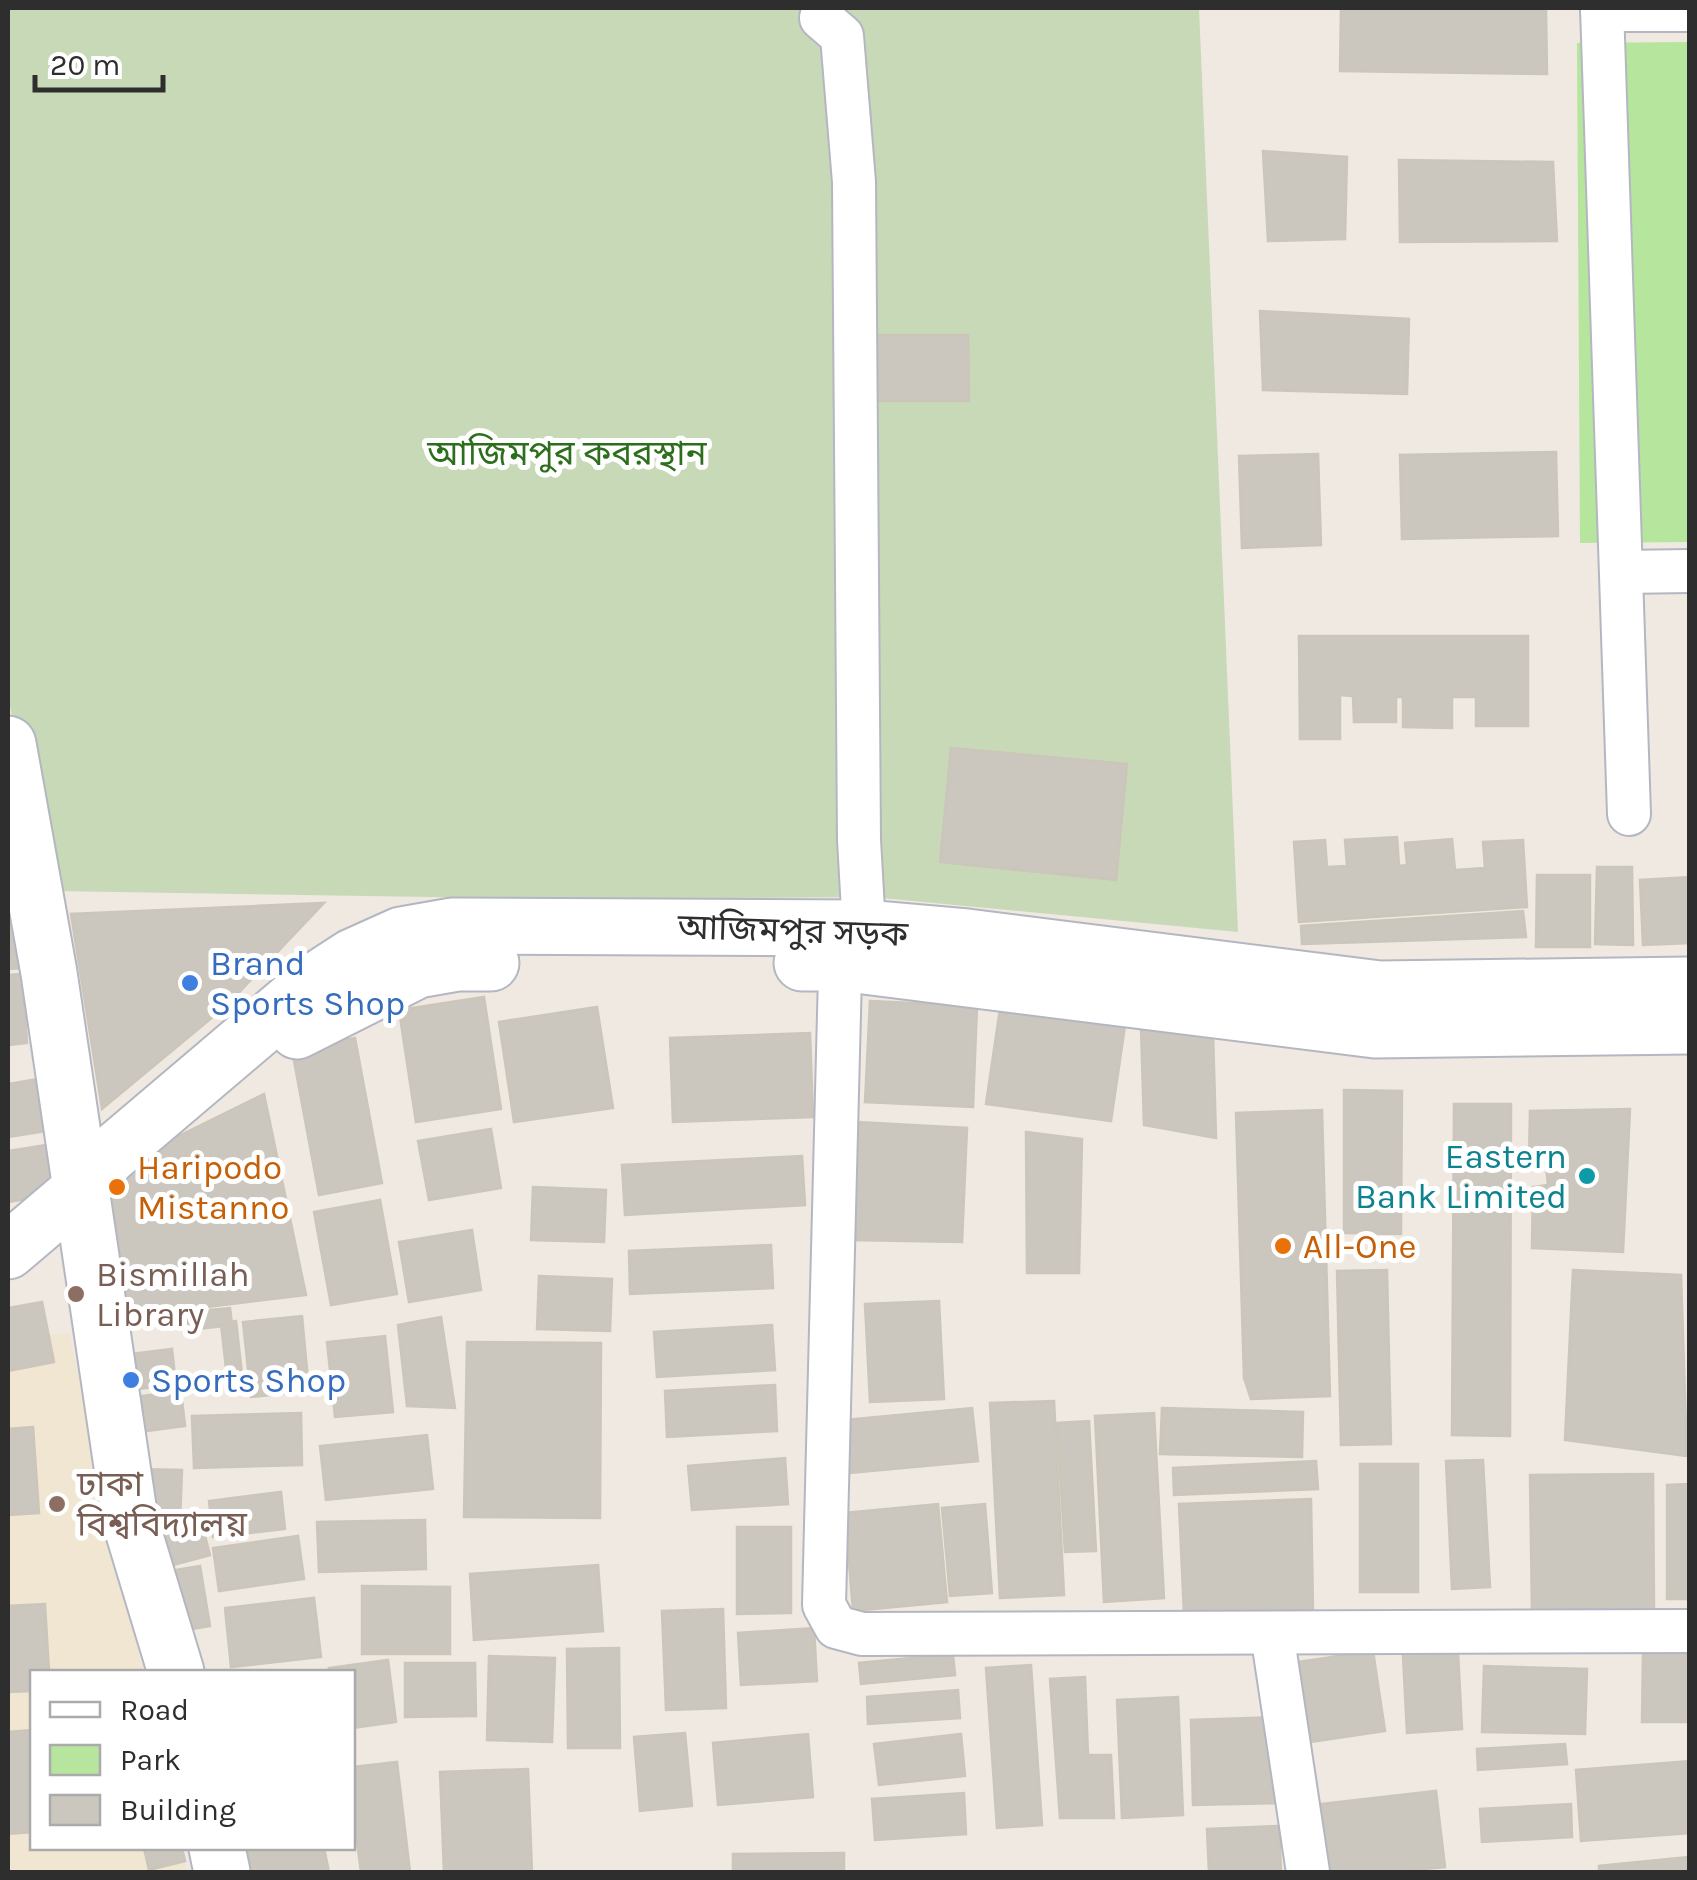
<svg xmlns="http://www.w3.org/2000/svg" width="1697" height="1880" viewBox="0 0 1697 1880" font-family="Karla,'Noto Sans Bengali',sans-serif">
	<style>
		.education { fill: #f0e6d1 }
		.green { fill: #b6e59e }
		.cemetery { fill: #c8d9b8 }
		.building { fill: #cbc7bf; stroke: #cbc5ba; stroke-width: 2.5 }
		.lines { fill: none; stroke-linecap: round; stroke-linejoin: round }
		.street-casing { stroke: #b4b7c1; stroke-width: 46 }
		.secondary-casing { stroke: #b4b7c1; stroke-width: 59 }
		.street { stroke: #fff; stroke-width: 42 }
		.secondary { stroke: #fff; stroke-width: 55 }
		.shop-dot { fill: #3f7fe0; stroke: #fff; stroke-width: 4 }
		.culture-dot { fill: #0f9aa8; stroke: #fff; stroke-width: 4 }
		.food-dot { fill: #e8710a; stroke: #fff; stroke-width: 4 }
		.education-dot { fill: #8d6e63; stroke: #fff; stroke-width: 4 }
		.labels { text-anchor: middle; stroke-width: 10; stroke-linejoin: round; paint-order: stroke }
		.park-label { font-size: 35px; fill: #2c6e1b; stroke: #fff }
		.street-label { font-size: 35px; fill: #2e2e2e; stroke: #fff }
		.shop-label { font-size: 35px; fill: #366cbe; stroke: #fff; text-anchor: start }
		.culture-label { font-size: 35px; fill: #0d838f; stroke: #fff; text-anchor: end }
		.food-label { font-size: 35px; fill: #c56008; stroke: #fff; text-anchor: start }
		.education-label { font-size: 35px; fill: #785e54; stroke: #fff; text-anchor: start }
	</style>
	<rect width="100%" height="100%" fill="#efe9e1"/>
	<!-- education -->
	<path class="education" d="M69 1334 143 1672H32V1848H182L187 1872H8V1336Z"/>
	<!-- green -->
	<path class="green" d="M1689 42V542L1580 543 1577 43Z"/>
	<!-- cemetery -->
	<path class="cemetery" d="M8 8H1199L1238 932 871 897 559 899 52 891 8 698Z"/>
	<!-- building -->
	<g class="building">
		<path d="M1341 9 1546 10 1547 74 1340 71Z"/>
		<path d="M1263 151 1347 157 1345 239 1268 241Z"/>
		<path d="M1399 160 1553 162 1557 241 1400 242Z"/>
		<path d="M1260 311 1409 319 1407 394 1263 390Z"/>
		<path d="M866 335H968L969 401H866Z"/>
		<path d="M1556 452 1558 536 1402 539 1400 455Z"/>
		<path d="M1318 454 1321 545 1242 548 1239 456Z"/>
		<path d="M1299 636H1528V726H1476V697H1452V728L1403 727V697H1396V722H1354L1353 696 1340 695V739H1300Z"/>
		<path d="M951 748 1127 764 1116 880 940 862Z"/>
		<path d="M1397 837 1399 866 1407 865 1405 843 1452 839 1455 870 1485 868 1483 842 1523 840 1527 907 1299 922 1294 842 1325 840 1327 867 1347 866 1345 840Z"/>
		<path d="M1597 867H1632L1633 945 1595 944Z"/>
		<path d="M1537 875H1590V947H1536Z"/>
		<path d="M1690 877V943L1643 945 1640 880Z"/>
		<path d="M324 903 226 1006 102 1109 71 914Z"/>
		<path d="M1523 911 1526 937 1302 944 1301 926Z"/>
		<path d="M23 921 25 968 8 969V922Z"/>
		<path d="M22 974 27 1043 8 1045V975Z"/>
		<path d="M484 997 501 1109 416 1122 399 1010Z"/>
		<path d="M870 1001 977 1006 973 1107 865 1102Z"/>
		<path d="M1001 1002 1126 1019 1111 1121 986 1104Z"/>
		<path d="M597 1007 613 1108 514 1122 499 1022Z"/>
		<path d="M1141 1027 1213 1033 1216 1138 1144 1125Z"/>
		<path d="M810 1033 813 1117 673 1122 670 1038Z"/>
		<path d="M355 1038 382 1183 319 1195 292 1050Z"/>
		<path d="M56 1076 65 1128 8 1137V1084Z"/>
		<path d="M1344 1090 1402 1091 1401 1234 1344 1233Z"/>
		<path d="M264 1094 306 1295 123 1317 106 1172Z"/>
		<path d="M1454 1104H1511L1510 1436 1452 1435Z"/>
		<path d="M1630 1109 1623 1252 1532 1248 1533 1187 1548 1185 1546 1166 1529 1158 1530 1111Z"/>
		<path d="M1322 1110 1330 1396 1251 1399 1244 1378 1236 1113Z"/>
		<path d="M856 1122 967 1128 962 1242 851 1240Z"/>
		<path d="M491 1129 501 1188 429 1200 418 1141Z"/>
		<path d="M1026 1132 1082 1139 1079 1273H1027Z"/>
		<path d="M59 1143 67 1192 8 1202V1151Z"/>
		<path d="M802 1156 805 1205 625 1215 622 1165Z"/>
		<path d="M533 1187 606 1190 604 1242 531 1240Z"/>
		<path d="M380 1200 397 1294 331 1305 314 1212Z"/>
		<path d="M472 1230 481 1290 409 1302 399 1242Z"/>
		<path d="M771 1245 773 1288 630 1294 629 1251Z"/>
		<path d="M1387 1270 1391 1444 1341 1445 1337 1271Z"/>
		<path d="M1573 1270 1681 1275 1687 1456 1565 1440Z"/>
		<path d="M539 1276 612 1279 610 1331 537 1329Z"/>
		<path d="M939 1301 944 1399 870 1402 865 1304Z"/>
		<path d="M42 1302 54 1362 8 1371V1308Z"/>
		<path d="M230 1308 232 1325 189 1330 187 1312Z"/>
		<path d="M302 1316 309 1391 251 1397 243 1322Z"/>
		<path d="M441 1317 455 1408 407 1406 398 1325Z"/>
		<path d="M236 1321 244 1392 229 1394 221 1324Z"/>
		<path d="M772 1325 775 1370 657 1377 654 1332Z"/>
		<path d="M385 1336 393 1412 335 1417 327 1342Z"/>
		<path d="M467 1342 601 1343 600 1518 464 1517Z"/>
		<path d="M172 1349 176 1385 119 1391 115 1356Z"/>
		<path d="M775 1385 777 1431 667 1437 665 1391Z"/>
		<path d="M181 1391 185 1426 131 1433 126 1398Z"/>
		<path d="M1054 1401 1064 1595 1000 1598 990 1403Z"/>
		<path d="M972 1408 978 1461 850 1473 846 1420Z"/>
		<path d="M1162 1408 1303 1412 1302 1457 1160 1454Z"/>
		<path d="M301 1413 302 1465 194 1468 192 1416Z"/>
		<path d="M1154 1413 1164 1598 1104 1602 1095 1416Z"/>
		<path d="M1089 1421 1096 1551 1065 1552 1057 1423Z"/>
		<path d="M33 1427 39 1513 8 1515V1429Z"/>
		<path d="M427 1435 433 1489 326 1500 320 1446Z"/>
		<path d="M785 1458 788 1504 692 1510 688 1466Z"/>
		<path d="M1483 1460 1490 1587 1452 1589 1446 1461Z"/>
		<path d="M1316 1461 1318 1489 1174 1495 1173 1468Z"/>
		<rect x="1360" y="1464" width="58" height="128"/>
		<path d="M137 1469 182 1470 180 1523 136 1522Z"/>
		<path d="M1653 1474 1654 1610 1532 1611 1530 1475Z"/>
		<path d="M1690 1484V1599H1667V1485Z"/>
		<path d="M281 1492 285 1529 213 1537 209 1501Z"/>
		<path d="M1311 1499 1313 1610 1184 1614 1179 1504Z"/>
		<path d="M938 1504 947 1602 853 1611 845 1513Z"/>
		<path d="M985 1504 992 1593 950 1596 942 1508Z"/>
		<path d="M201 1520 210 1555 151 1571 142 1536Z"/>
		<path d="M425 1520 426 1569 319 1572 317 1522Z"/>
		<path d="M737 1527H791V1613L737 1614Z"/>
		<path d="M298 1536 304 1579 219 1591 213 1548Z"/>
		<path d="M598 1565 603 1631 474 1640 470 1574Z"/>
		<path d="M200 1566 210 1626 174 1632 164 1572Z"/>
		<path d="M362 1586 450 1587V1654H362Z"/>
		<path d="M314 1598 321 1657 231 1667 225 1608Z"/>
		<path d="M45 1604 49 1672H32V1691L8 1692V1606Z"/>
		<path d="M723 1609 726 1708 666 1710 662 1611Z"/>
		<path d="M814 1628 817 1681 741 1685 738 1633Z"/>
		<path d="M1457 1633 1462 1729 1407 1733 1402 1636Z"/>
		<path d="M619 1648 620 1748H568L567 1649Z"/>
		<path d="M1373 1651 1385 1731 1310 1742 1298 1662Z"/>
		<path d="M953 1654 955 1675 861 1684 859 1663Z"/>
		<path d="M1643 1654H1690V1722H1642Z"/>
		<path d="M489 1656 555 1658 552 1742 487 1740Z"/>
		<path d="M388 1660 396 1722 352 1728V1672H330L329 1668Z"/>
		<path d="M405 1663H475L476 1716 405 1717Z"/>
		<path d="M1031 1665 1042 1825 997 1828 986 1668Z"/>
		<path d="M1484 1666 1587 1669 1585 1734 1482 1732Z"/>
		<path d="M1085 1677 1088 1755H1111L1114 1818H1060L1050 1679Z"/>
		<path d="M958 1690 960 1718 868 1724 867 1697Z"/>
		<path d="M1178 1697 1183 1815 1122 1818 1117 1700Z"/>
		<path d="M1277 1717 1279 1803 1193 1805 1191 1720Z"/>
		<path d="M32 1730V1832L8 1834V1732Z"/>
		<path d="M685 1733 692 1806 640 1811 634 1737Z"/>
		<path d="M808 1734 813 1797 718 1805 713 1743Z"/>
		<path d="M961 1734 965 1776 879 1785 874 1744Z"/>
		<path d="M1565 1744 1567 1764 1478 1770 1477 1749Z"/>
		<path d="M1690 1761V1833L1581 1841 1576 1770Z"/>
		<path d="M397 1762 410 1872H361L352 1803V1767Z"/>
		<path d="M528 1769 532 1872H444L440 1772Z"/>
		<path d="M1436 1791 1445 1867 1391 1872H1310L1303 1806Z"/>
		<path d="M964 1793 966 1834 875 1840 872 1799Z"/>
		<path d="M1571 1804 1572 1837 1482 1842 1480 1809Z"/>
		<path d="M1279 1826 1281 1872H1209L1207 1829Z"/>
		<path d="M144 1848H182L185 1861 149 1870Z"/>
		<path d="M246 1848H324L329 1872H251Z"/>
		<path d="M844 1853V1872H733V1854Z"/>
		<path d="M1690 1857V1872H1599V1866Z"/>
	</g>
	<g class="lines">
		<defs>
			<g id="street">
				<path d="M1602 8 1629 814"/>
				<path d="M1602 10H1690"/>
				<path d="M821 18 842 36 854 182 859 840 864 928"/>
				<path d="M1622 572 1690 571"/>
				<path d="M841 935 824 1605 836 1627 862 1634 1690 1631"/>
				<path d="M1272 1633 1308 1872"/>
			</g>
			<g id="secondary">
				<path d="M8 744 49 973 130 1520 176 1672"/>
				<path d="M802 963H840L1375 1030 1690 1026"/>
				<path d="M297 1031 418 970 458 963H491"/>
				<path d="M8 1251 81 1189 109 1156 315 981 352 957 401 935 452 926 864 928 967 937 1380 989 1690 985"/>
				<path d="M217 1848 222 1872"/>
			</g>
		</defs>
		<!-- street casing -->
		<use href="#street" class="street-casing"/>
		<!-- secondary casing -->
		<use href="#secondary" class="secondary-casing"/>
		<!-- street -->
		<use href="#street" class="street"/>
		<!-- secondary -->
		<use href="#secondary" class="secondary"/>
	</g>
	<!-- markers -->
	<g class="shop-dot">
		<circle cx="190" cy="983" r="10"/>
		<circle cx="131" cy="1380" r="10"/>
	</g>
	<circle class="culture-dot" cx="1587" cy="1176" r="10"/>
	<g class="food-dot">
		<circle cx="117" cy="1187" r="10"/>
		<circle cx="1283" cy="1246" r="10"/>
	</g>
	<g class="education-dot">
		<circle cx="76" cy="1294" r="10"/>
		<circle cx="57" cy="1504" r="10"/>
	</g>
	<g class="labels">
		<!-- park labels -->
		<g class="park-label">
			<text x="567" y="465">আজিমপুর কবরস্থান</text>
		</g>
		<!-- street labels -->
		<g class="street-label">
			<text transform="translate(793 930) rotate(2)" y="12">আজিমপুর সড়ক</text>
		</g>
		<!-- shop labels -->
		<g class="shop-label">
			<text x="210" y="975">Brand<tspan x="210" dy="40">Sports Shop</tspan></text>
			<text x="151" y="1392">Sports Shop</text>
		</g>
		<!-- culture labels -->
		<g class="culture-label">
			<text x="1567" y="1168">Eastern<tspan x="1567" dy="40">Bank Limited</tspan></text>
		</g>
		<!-- food labels -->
		<g class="food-label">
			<text x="137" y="1179">Haripodo<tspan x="137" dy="40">Mistanno</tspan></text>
			<text x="1303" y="1258">All-One</text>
		</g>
		<!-- education labels -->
		<g class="education-label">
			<text x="96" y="1286">Bismillah<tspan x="96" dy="40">Library</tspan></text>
			<text x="77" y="1496">ঢাকা<tspan x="77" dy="40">বিশ্ববিদ্যালয়</tspan></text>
		</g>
	</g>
	<!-- border -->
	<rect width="1697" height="1880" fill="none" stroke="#2e2e2e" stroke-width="20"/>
	<!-- legend -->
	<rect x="30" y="1670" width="325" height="180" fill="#ffffff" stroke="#ababab" stroke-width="2.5"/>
	<rect x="50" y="1702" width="50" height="15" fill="#ffffff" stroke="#ababab" stroke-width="2.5"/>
	<text x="120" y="1720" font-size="30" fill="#2e2e2e">Road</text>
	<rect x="50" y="1745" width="50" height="30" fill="#b6e59e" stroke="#ababab" stroke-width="2.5"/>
	<text x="120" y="1770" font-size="30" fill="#2e2e2e">Park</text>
	<rect x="50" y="1795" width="50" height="30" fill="#cbc7bf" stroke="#ababab" stroke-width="2.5"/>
	<text x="120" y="1820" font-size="30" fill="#2e2e2e">Building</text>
	<!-- scale -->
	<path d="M35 75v15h128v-15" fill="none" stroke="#2e2e2e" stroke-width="5"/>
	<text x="50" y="75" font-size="30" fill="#2e2e2e" stroke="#ffffff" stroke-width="8" paint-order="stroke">20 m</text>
</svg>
